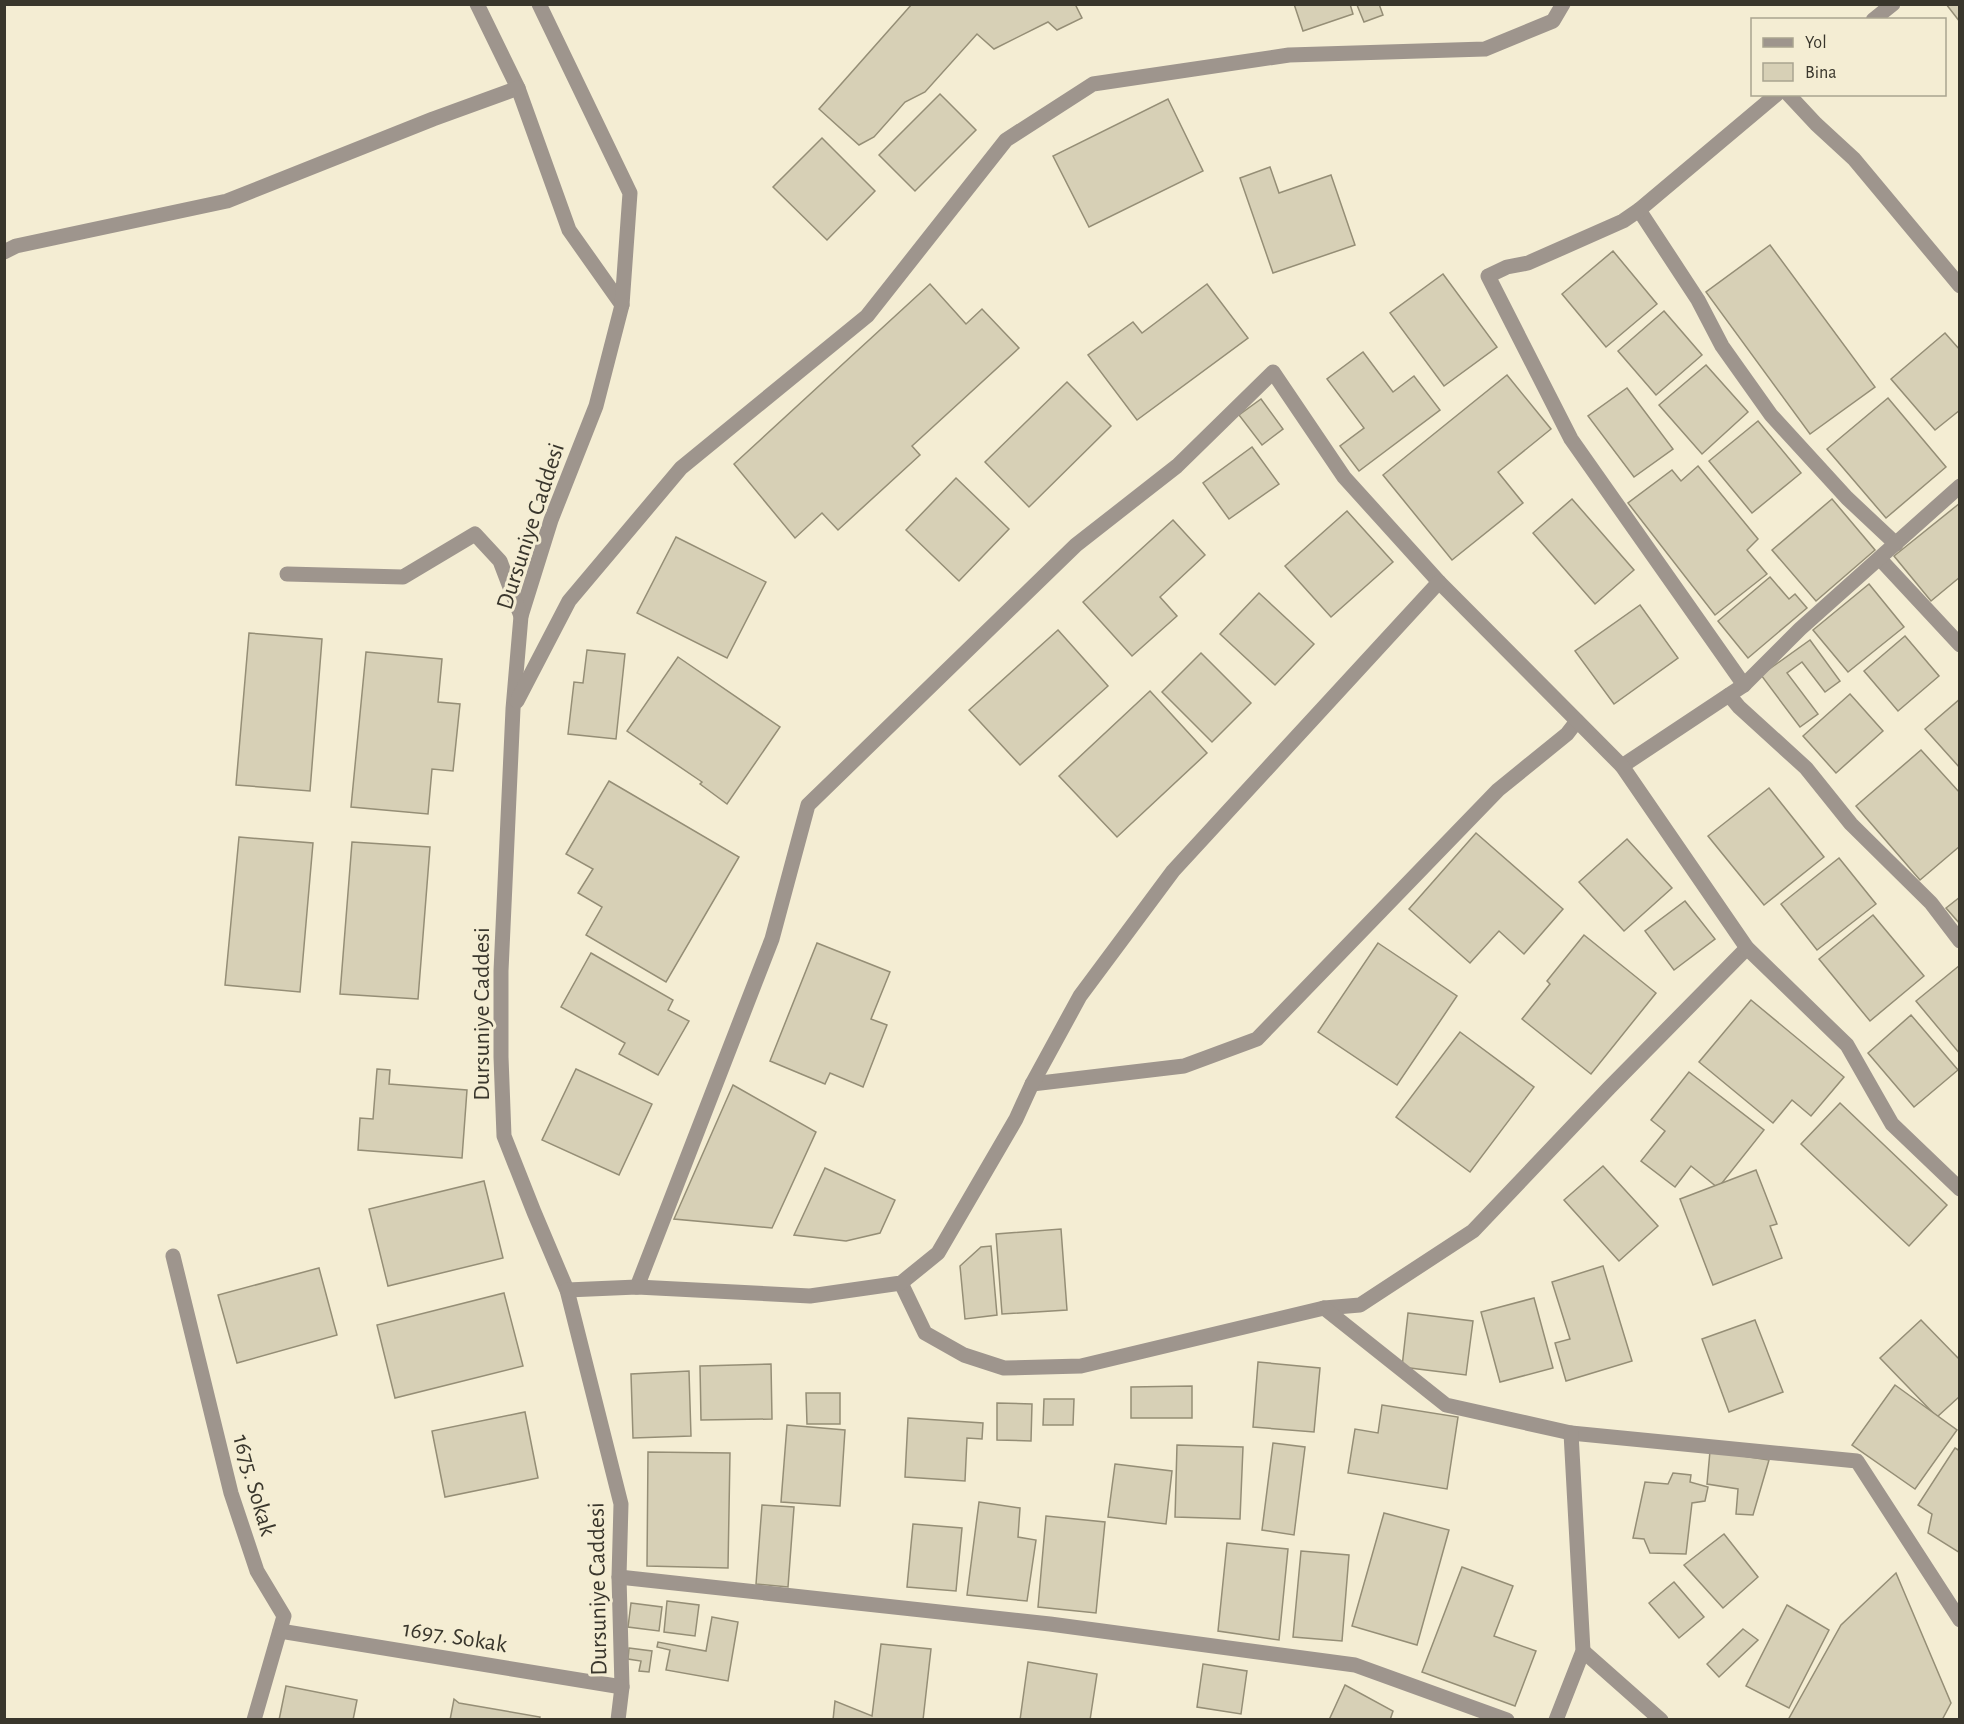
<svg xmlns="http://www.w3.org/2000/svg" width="1964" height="1724" viewBox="0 0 1964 1724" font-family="'Alegreya Sans',sans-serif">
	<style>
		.building { fill: #d7d0b6; stroke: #958e76; stroke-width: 1.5 }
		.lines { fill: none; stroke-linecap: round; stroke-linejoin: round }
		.minor { stroke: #9e958d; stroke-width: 15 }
		.labels { text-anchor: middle; stroke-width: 6; stroke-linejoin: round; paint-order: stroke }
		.street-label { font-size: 24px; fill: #39362c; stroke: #f4edd3 }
	</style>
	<rect width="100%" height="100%" fill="#f4edd3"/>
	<!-- building -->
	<g class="building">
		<path d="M912 4H1075L1082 18 1057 30 1048 22 994 49 977 34 925 92 905 102 874 137 859 145 819 109Z"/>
		<path d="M1294 4H1350L1353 14 1303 31Z"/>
		<path d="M1379 4 1383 15 1364 22 1357 5Z"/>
		<path d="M1946 4H1960V22Z"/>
		<path d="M940 94 976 130 915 191 879 155Z"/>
		<path d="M1168 99 1203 171 1089 227 1053 156Z"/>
		<path d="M822 138 875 191 827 240 773 187Z"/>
		<path d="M1270 167 1279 193 1331 175 1355 245 1273 273 1240 178Z"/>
		<path d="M1770 245 1875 387 1810 434 1706 292Z"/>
		<path d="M1613 251 1657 304 1606 347 1562 294Z"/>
		<path d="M1443 274 1497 347 1444 386 1390 313Z"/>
		<path d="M930 284 966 324 982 309 1019 348 912 446 920 455 838 530 822 513 795 538 734 464Z"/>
		<path d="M1207 284 1248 338 1137 420 1088 355 1133 322 1142 333Z"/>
		<path d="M1664 311 1702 355 1656 395 1618 351Z"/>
		<path d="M1945 333 1960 350V410L1935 430 1891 379Z"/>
		<path d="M1363 352 1393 392 1414 376 1440 410 1359 471 1340 446 1364 428 1327 379Z"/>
		<path d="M1706 365 1748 412 1702 454 1659 405Z"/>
		<path d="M1507 375 1551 429 1498 472 1523 503 1452 560 1383 475Z"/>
		<path d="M1067 382 1111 426 1029 507 985 462Z"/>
		<path d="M1627 388 1673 449 1634 477 1588 416Z"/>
		<path d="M1888 398 1946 467 1886 518 1827 449Z"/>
		<path d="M1261 399 1283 429 1262 445 1239 415Z"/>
		<path d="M1758 421 1801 473 1752 513 1709 461Z"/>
		<path d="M1252 447 1279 484 1229 519 1203 483Z"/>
		<path d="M1698 466 1758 539 1747 550 1767 574 1715 615 1628 503 1672 470 1681 481Z"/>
		<path d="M956 478 1009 529 959 581 906 530Z"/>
		<path d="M1572 499 1634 570 1595 604 1533 533Z"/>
		<path d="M1832 499 1875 550 1816 601 1772 550Z"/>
		<path d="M1960 503V577L1931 601 1894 556Z"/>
		<path d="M1347 511 1393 562 1331 617 1285 566Z"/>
		<path d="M1173 520 1205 555 1160 597 1177 616 1132 656 1083 602Z"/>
		<path d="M676 537 766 582 727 658 637 613Z"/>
		<path d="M1770 577 1789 599 1795 594 1807 608 1748 658 1718 621Z"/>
		<path d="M1869 584 1904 627 1848 672 1813 630Z"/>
		<path d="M1259 593 1314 644 1275 685 1220 634Z"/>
		<path d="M1640 605 1678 658 1614 704 1575 651Z"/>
		<path d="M1058 630 1108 686 1020 765 969 710Z"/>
		<path d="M249 633 322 639 310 791 236 785Z"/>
		<path d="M1905 636 1939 676 1898 711 1864 671Z"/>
		<path d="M1810 640 1840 681 1825 692 1802 662 1787 673 1818 714 1800 727 1761 675Z"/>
		<path d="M587 650 625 654 616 739 568 734 574 682 583 683Z"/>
		<path d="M366 652 442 659 438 702 460 704 453 771 432 769 428 814 351 807Z"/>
		<path d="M1201 653 1251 703 1212 742 1162 692Z"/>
		<path d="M678 657 780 727 727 804 700 784 702 782 627 731Z"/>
		<path d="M1150 691 1207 753 1117 837 1059 776Z"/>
		<path d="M1850 694 1883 731 1836 773 1803 736Z"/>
		<path d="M1960 699V768L1925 729Z"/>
		<path d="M1921 750 1960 793V846L1920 880 1856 806Z"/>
		<path d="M609 781 739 857 666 982 586 935 602 907 578 893 593 869 566 854Z"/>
		<path d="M1769 788 1824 857 1764 905 1708 836Z"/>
		<path d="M1476 833 1563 909 1524 954 1499 931 1470 963 1409 909Z"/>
		<path d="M239 837 313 843 300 992 225 985Z"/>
		<path d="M1627 839 1672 888 1624 931 1579 882Z"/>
		<path d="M352 842 430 847 418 999 340 994Z"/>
		<path d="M1839 858 1876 904 1817 950 1781 904Z"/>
		<path d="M1960 897V924L1946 908Z"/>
		<path d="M1685 901 1715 939 1674 970 1645 931Z"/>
		<path d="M1873 915 1924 976 1870 1021 1819 959Z"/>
		<path d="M1584 935 1656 993 1591 1074 1522 1019 1550 984 1547 981Z"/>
		<path d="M817 943 890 972 871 1019 887 1025 863 1087 830 1073 825 1084 770 1061Z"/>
		<path d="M1378 943 1457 996 1397 1085 1318 1032Z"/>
		<path d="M591 953 673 1000 668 1010 689 1021 658 1075 619 1054 625 1043 561 1007Z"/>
		<path d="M1960 965V1054L1916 1001Z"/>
		<path d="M1751 1000 1844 1077 1811 1116 1792 1100 1773 1123 1699 1062Z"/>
		<path d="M1911 1015 1958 1070 1914 1107 1868 1053Z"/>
		<path d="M1460 1032 1534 1087 1470 1172 1396 1117Z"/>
		<path d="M377 1069 390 1070 389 1084 467 1090 462 1158 358 1150 360 1118 373 1119Z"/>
		<path d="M576 1069 652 1104 619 1175 542 1140Z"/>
		<path d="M1689 1072 1764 1130 1718 1188 1691 1166 1675 1187 1641 1161 1665 1131 1651 1120Z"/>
		<path d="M733 1085 816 1132 772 1228 674 1219Z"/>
		<path d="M1840 1103 1947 1205 1909 1246 1801 1144Z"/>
		<path d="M1603 1166 1658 1226 1619 1261 1564 1200Z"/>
		<path d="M825 1168 895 1200 880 1233 846 1241 794 1235Z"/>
		<path d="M1756 1170 1777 1224 1770 1226 1782 1258 1713 1285 1680 1199Z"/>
		<path d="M484 1181 503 1258 388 1286 369 1209Z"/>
		<path d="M1061 1229 1067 1310 1002 1314 996 1234Z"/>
		<path d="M991 1246 997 1315 965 1319 960 1266 981 1247Z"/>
		<path d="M1603 1266 1632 1361 1566 1381 1555 1343 1570 1339 1552 1282Z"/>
		<path d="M319 1268 337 1335 237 1363 218 1295Z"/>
		<path d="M504 1293 523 1366 395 1398 377 1325Z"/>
		<path d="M1534 1298 1553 1368 1500 1382 1481 1312Z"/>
		<path d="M1408 1313 1473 1321 1466 1375 1402 1367Z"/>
		<path d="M1755 1320 1783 1392 1729 1412 1702 1339Z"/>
		<path d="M1921 1320 1960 1360V1396L1937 1417 1880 1358Z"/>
		<path d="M1258 1362 1320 1368 1314 1432 1253 1427Z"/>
		<path d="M771 1364 772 1419 701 1420 700 1366Z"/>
		<path d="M689 1371 691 1436 633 1438 631 1374Z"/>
		<path d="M1895 1385 1957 1430 1915 1489 1852 1445Z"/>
		<path d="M1192 1386V1418H1131V1387Z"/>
		<path d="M806 1393H840V1424H807Z"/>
		<path d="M1044 1399H1074L1073 1425H1043Z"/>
		<path d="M997 1403 1032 1404 1031 1441 997 1440Z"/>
		<path d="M1382 1405 1458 1417 1447 1489 1348 1473 1355 1429 1378 1433Z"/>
		<path d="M525 1412 538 1478 445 1497 432 1431Z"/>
		<path d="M908 1418 983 1423 982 1439 967 1438 965 1481 905 1477Z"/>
		<path d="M787 1425 845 1430 840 1506 781 1502Z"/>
		<path d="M1273 1443 1305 1447 1294 1535 1262 1530Z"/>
		<path d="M1177 1445 1243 1447 1240 1519 1175 1517Z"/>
		<path d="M1955 1448 1960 1451V1553L1928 1533 1932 1514 1918 1505Z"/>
		<path d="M1710 1451 1769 1460 1753 1515 1736 1514 1738 1489 1707 1484Z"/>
		<path d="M648 1452 730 1453 728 1568 647 1566Z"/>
		<path d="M1115 1464 1172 1471 1166 1524 1108 1517Z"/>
		<path d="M1673 1473 1691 1475 1690 1482 1708 1487 1705 1501 1692 1503 1686 1554 1650 1553 1644 1539 1633 1538 1645 1482 1668 1484Z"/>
		<path d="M979 1502 1020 1508 1018 1537 1036 1540 1027 1601 967 1595Z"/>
		<path d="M762 1505 794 1507 788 1587 756 1584Z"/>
		<path d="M1384 1513 1449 1530 1417 1645 1352 1626Z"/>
		<path d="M1046 1516 1105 1522 1096 1613 1038 1607Z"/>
		<path d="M913 1524 962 1528 956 1591 907 1587Z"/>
		<path d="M1724 1534 1758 1577 1723 1608 1684 1565Z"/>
		<path d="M1227 1543 1288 1549 1279 1640 1218 1631Z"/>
		<path d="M1301 1551 1349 1555 1342 1641 1293 1637Z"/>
		<path d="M1462 1567 1513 1586 1494 1636 1536 1651 1515 1706 1422 1672Z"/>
		<path d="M1896 1573 1951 1703 1942 1720H1788L1841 1625Z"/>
		<path d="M1674 1582 1704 1617 1679 1638 1649 1603Z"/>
		<path d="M667 1601 699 1605 695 1636 664 1632Z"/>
		<path d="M631 1603 662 1607 659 1631 628 1627Z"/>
		<path d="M1787 1605 1829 1630 1789 1708 1746 1686Z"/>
		<path d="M712 1617 738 1622 728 1681 666 1670 670 1650 657 1647 658 1642 706 1651Z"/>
		<path d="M1743 1629 1758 1640 1719 1677 1707 1664Z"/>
		<path d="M881 1644 931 1649 923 1720H833L835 1701 872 1716Z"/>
		<path d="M629 1648 652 1651 649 1672 639 1671 641 1661 628 1659Z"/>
		<path d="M1028 1662 1097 1674 1090 1720H1020Z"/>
		<path d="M1203 1664 1247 1671 1241 1714 1197 1707Z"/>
		<path d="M1345 1685 1393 1711 1390 1720H1329Z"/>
		<path d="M286 1686 357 1700 353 1720H279Z"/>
		<path d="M454 1699 459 1703 540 1717 539 1720H450Z"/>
	</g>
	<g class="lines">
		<!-- minor -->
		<g class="minor">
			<path d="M477 4 518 88 569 230 622 305"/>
			<path d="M539 4 630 193 622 305 596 406 551 520 521 616 513 709 501 971V1057L504 1136 534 1212 567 1290 621 1504 619 1577 622 1687 618 1720"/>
			<path d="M1873 20 1893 4"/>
			<path d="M1788 94 1816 124 1854 159 1960 286"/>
			<path d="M1639 210 1698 300 1722 346 1771 415 1847 498 1896 544"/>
			<path d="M4 252 16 246 227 201 433 119 518 88"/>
			<path d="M1880 559 1960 645"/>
			<path d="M287 574 403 577 475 534 500 561 521 616"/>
			<path d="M1744 685 1571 439 1488 276 1507 267 1528 263 1623 221 1639 210 1777 94"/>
			<path d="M1729 695 1739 707 1806 768 1851 824 1931 903 1960 941"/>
			<path d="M517 701 569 601 681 468 867 316 1006 140 1093 84 1289 55 1485 49 1553 21 1563 4"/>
			<path d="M1622 766 1744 685 1800 629 1960 486"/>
			<path d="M1032 1084 1184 1066 1257 1039 1498 790 1567 734 1577 721"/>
			<path d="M173 1256 231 1493 257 1571 284 1616 254 1720"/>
			<path d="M901 1283 925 1333 964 1355 1004 1368 1081 1366 1324 1308 1360 1305 1473 1231 1609 1088 1747 948"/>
			<path d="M637 1287 772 939 808 805 1076 545 1177 466 1273 372 1344 477 1439 582 1622 766 1747 948 1847 1045 1892 1124 1960 1189"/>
			<path d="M567 1290 637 1287 810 1296 901 1283 938 1253 1016 1119 1032 1084 1080 996 1173 871 1439 582"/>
			<path d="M1324 1308 1446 1405 1571 1433 1857 1461 1960 1620"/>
			<path d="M619 1577 1050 1624 1355 1665 1507 1720"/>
			<path d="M280 1631 622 1687"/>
			<path d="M1583 1651 1661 1720"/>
			<path d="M1556 1720 1583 1651 1571 1433"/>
		</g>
	</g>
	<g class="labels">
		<!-- street labels -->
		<g class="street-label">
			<text transform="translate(530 526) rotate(-72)" y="8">Dursuniye Caddesi</text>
			<text transform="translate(481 1014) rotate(-90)" y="8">Dursuniye Caddesi</text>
			<text transform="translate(255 1485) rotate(74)" y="8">1675. Sokak</text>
			<text transform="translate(597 1589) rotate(-91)" y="8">Dursuniye Caddesi</text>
			<text transform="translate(455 1636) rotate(9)" y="8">1697. Sokak</text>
		</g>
	</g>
	<!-- border -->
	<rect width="1964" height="1724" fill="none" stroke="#39362c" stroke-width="12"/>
	<!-- legend -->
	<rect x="1751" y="18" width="195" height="78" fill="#f4edd3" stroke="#a9a490" stroke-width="1.5"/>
	<rect x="1763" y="38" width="30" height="9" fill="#9e958d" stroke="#a9a490" stroke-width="1.5"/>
	<text x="1805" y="48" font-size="18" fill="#39362c">Yol</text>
	<rect x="1763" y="63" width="30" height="18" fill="#d7d0b6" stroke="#a9a490" stroke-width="1.5"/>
	<text x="1805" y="78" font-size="18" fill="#39362c">Bina</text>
</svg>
